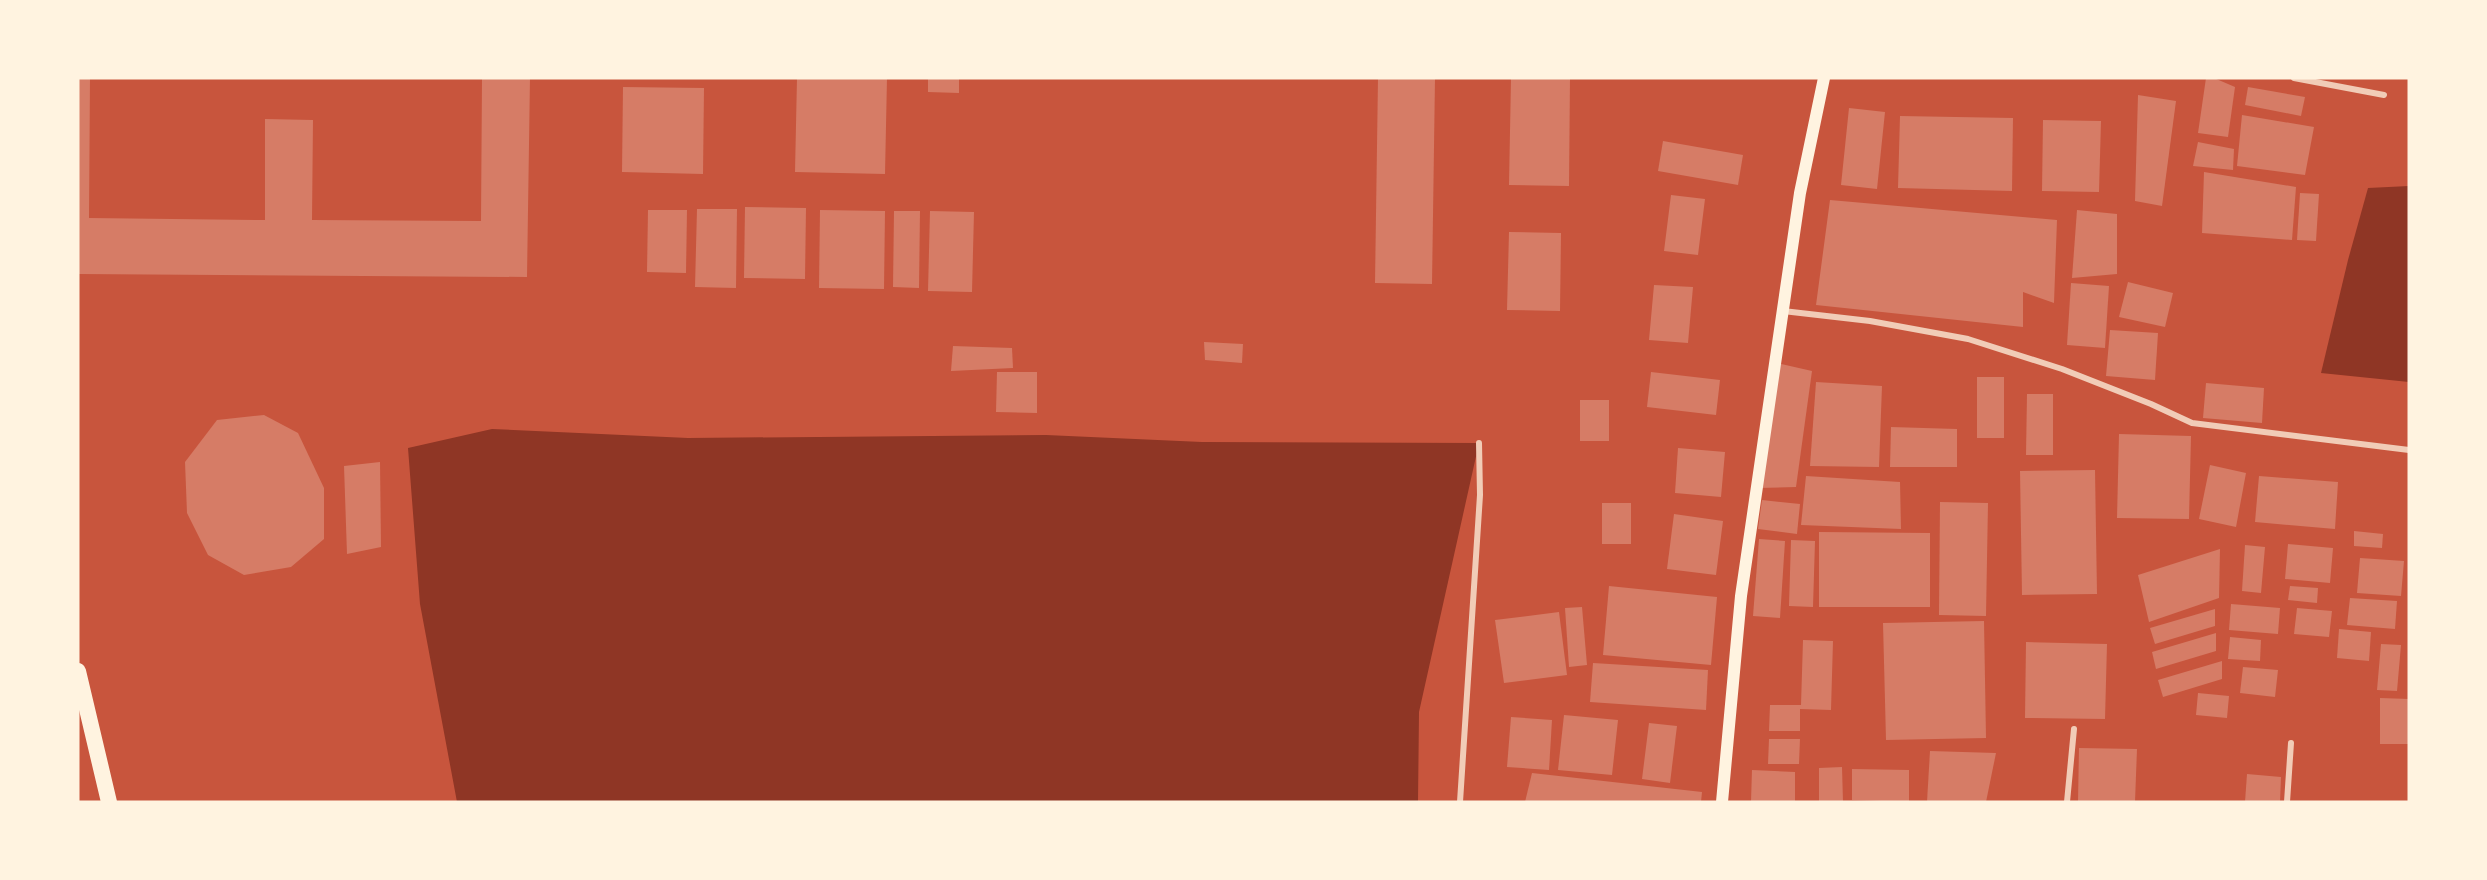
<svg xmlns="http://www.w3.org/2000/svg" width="2487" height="880" viewBox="0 0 2487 880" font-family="'Exo 2',sans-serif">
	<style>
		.water { fill: #8f3625 }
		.building { fill: #d67c66 }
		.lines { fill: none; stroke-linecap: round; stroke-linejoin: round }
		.minor { stroke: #f1ccb7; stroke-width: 6 }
		.secondary { stroke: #fff3e0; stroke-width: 12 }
		.trunk { stroke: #fff3e0; stroke-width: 16 }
	</style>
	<rect width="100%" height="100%" fill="#c8553d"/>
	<!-- water -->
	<g class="water">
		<path d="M2409 186V382L2321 373 2348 260 2368 188Z"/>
		<path d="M492 429 688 438 1046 435 1202 442 1479 443 1419 712 1418 802H457L420 604 408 448Z"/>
	</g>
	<!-- building -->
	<g class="building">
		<path d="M78 78H90L89 218 265 220V119L313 120 312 220 481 221 482 78H530L527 277 78 274Z"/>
		<path d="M797 78H887L885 174 795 172Z"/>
		<path d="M928 78H959V93L928 92Z"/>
		<path d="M1378 78H1435L1432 284 1375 283Z"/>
		<path d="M1511 78H1570L1569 186 1509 185Z"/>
		<path d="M2206 78H2214L2235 87 2228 137 2198 133Z"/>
		<path d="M623 87 704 88 703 174 622 172Z"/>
		<path d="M2248 87 2305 97 2301 116 2245 105Z"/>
		<path d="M2138 95 2176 101 2162 206 2135 201Z"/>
		<path d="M1849 108 1885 112 1877 189 1841 185Z"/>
		<path d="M2242 115 2314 127 2305 175 2237 166Z"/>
		<path d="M1900 116 2013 118 2012 191 1898 188Z"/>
		<path d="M2043 120 2101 121 2099 192 2042 191Z"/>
		<path d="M1663 141 1743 155 1738 185 1658 171Z"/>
		<path d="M2198 142 2234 149 2233 170 2193 166Z"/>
		<path d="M2204 172 2296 187 2292 240 2202 233Z"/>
		<path d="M2300 193 2319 194 2316 241 2297 240Z"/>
		<path d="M1671 195 1705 199 1698 255 1664 251Z"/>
		<path d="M1830 200 2057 220 2054 303 2023 292V327L1816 305Z"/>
		<path d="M745 207 806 208 805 279 744 278Z"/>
		<path d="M697 209H737L736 288 695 287Z"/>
		<path d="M648 210H687L686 273 647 272Z"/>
		<path d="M820 210 885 211 884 289 819 288Z"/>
		<path d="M2077 210 2117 214V274L2072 278Z"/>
		<path d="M894 211H920L919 288 893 287Z"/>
		<path d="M930 211 974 212 972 292 928 291Z"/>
		<path d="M1509 232 1561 233 1560 311 1507 310Z"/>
		<path d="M2128 282 2173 293 2165 327 2119 317Z"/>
		<path d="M2071 283 2109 286 2105 348 2067 345Z"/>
		<path d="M1654 285 1693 287 1688 343 1649 340Z"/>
		<path d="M2110 330 2158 333 2155 380 2106 376Z"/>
		<path d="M1204 342 1243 344 1242 363 1205 360Z"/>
		<path d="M953 346 1012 348 1013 368 951 371Z"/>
		<path d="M1777 363 1812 371 1796 487 1758 488Z"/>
		<path d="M997 372H1037V413L996 412Z"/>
		<path d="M1651 372 1720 380 1716 415 1647 407Z"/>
		<rect x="1977" y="377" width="27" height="61"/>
		<path d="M1816 382 1882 386 1879 467 1810 466Z"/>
		<path d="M2206 383 2264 388 2262 423 2203 418Z"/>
		<path d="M2027 394H2053V455H2026Z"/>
		<rect x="1580" y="400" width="29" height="41"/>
		<path d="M264 415 298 433 324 488V539L291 567 244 575 208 555 187 513 185 462 217 420Z"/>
		<path d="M1891 427 1957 429V467H1890Z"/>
		<path d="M2119 434 2191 436 2189 519 2117 518Z"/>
		<path d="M1678 448 1725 452 1721 497 1675 493Z"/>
		<path d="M380 462 381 547 347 554 344 466Z"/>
		<path d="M2210 465 2246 473 2236 527 2199 519Z"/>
		<path d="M2095 470 2097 594 2022 595 2020 471Z"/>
		<path d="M1806 476 1900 482 1901 529 1801 525Z"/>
		<path d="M2259 476 2338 482 2335 529 2255 522Z"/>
		<path d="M1762 500 1800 504 1797 534 1758 529Z"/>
		<path d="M1940 502 1988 503 1986 616 1939 615Z"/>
		<rect x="1602" y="503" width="29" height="41"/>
		<path d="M1674 514 1723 521 1716 575 1667 569Z"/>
		<path d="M2354 531 2383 534 2382 548 2354 546Z"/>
		<path d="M1819 532 1930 533V607H1819Z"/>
		<path d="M1759 539 1785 541 1780 618 1753 616Z"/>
		<path d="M1791 540 1815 541 1813 607 1789 606Z"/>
		<path d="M2288 544 2333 548 2330 583 2285 579Z"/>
		<path d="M2245 545 2265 547 2261 593 2242 591Z"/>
		<path d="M2220 549 2219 598 2149 622 2138 575Z"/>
		<path d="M2360 558 2404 561 2401 596 2357 593Z"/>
		<path d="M1609 586 1717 597 1711 665 1603 655Z"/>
		<path d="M2290 586 2318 588 2317 603 2288 600Z"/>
		<path d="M2350 598 2397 601 2395 629 2347 625Z"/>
		<path d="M2231 604 2280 608 2278 634 2229 630Z"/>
		<path d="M1582 607 1587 665 1569 667 1565 608Z"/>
		<path d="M2297 608 2332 611 2329 637 2294 634Z"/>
		<path d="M2215 609V626L2155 644 2150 628Z"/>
		<path d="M1559 612 1567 675 1504 683 1495 620Z"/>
		<path d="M1984 621 1986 738 1886 740 1883 623Z"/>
		<path d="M2339 629 2371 632 2369 661 2337 658Z"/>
		<path d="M2216 633V651L2156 669 2152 652Z"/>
		<path d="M2230 637 2261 640 2260 661 2228 659Z"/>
		<path d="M1803 640 1833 641 1831 710 1800 709V731H1769L1770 705H1801Z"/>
		<path d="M2026 642 2107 644 2105 719 2025 718Z"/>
		<path d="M2381 644 2401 645 2397 691 2377 690Z"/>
		<path d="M2222 661V679L2163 697 2158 680Z"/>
		<path d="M1593 663 1708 670 1706 710 1590 702Z"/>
		<path d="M2243 667 2278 670 2275 697 2240 693Z"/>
		<path d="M2198 693 2229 696 2227 718 2196 715Z"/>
		<path d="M2380 698 2409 699V744H2380Z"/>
		<path d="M1564 715 1618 720 1612 775 1558 770Z"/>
		<path d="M1511 717 1552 720 1549 770 1507 767Z"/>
		<path d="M1649 723 1677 726 1670 783 1642 779Z"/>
		<path d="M1769 739H1800L1799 764H1768Z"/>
		<path d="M2079 748 2137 749 2135 802H2078Z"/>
		<path d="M1930 751 1996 753 1986 802H1927Z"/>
		<path d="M1842 767 1843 802H1819V768Z"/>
		<path d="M1852 769 1909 770V802L1852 800Z"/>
		<path d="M1752 770 1795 772V801H1751Z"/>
		<path d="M1532 773 1702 792 1701 802H1525Z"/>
		<path d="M2247 774 2281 777 2280 802H2245Z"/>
	</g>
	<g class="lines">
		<!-- minor -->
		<g class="minor">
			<path d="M2294 78 2384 95"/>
			<path d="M1783 311 1870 321 1968 339 2062 369 2151 404 2192 423 2409 450"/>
			<path d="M1460 802 1480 495 1479 443"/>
			<path d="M2067 802 2074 729"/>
			<path d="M2287 802 2291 743"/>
		</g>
		<!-- secondary -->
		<path class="secondary" d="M1722 802 1741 596 1800 193 1824 78"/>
		<!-- trunk -->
		<path class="trunk" d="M78 671 109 802"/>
	</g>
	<!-- border -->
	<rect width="2487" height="880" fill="none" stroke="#fff3e0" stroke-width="159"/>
</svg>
